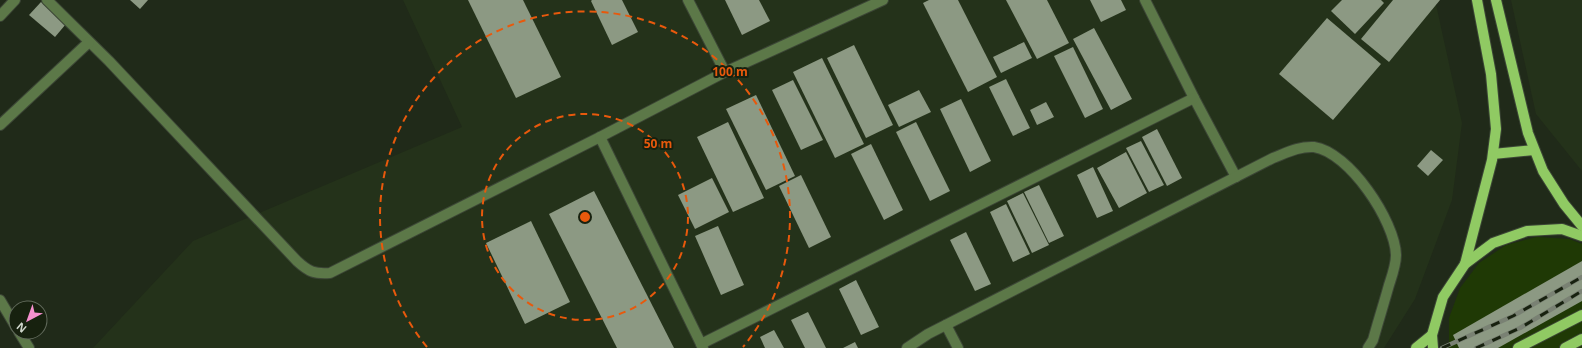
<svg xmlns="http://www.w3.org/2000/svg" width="1582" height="348" viewBox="0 0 1582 348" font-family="'Open Sans',sans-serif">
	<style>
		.built { fill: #24321a }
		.green { fill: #1f3905 }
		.building { fill: #8c9983 }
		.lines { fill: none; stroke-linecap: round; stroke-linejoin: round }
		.minor-casing { stroke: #3c4636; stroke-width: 12 }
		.major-casing { stroke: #3c4636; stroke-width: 12 }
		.minor { stroke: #5c7848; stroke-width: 10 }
		.major { stroke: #90ca63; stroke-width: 10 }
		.rail-casing { stroke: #798173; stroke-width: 4.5 }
		.rail { stroke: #17210f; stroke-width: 3; stroke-dasharray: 9; stroke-linecap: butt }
		.ring { fill: none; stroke: #e8590c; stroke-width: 2; stroke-dasharray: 7 5 }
		.centre { fill: #e8590c; stroke: #17210f; stroke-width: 2 }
		.ring-label { font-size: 12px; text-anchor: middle; font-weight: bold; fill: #e8590c; stroke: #17210f; stroke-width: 4; stroke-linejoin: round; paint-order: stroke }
	</style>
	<rect width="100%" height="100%" fill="#202a19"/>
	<!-- built -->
	<g class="built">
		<path d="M403 0H1435L1462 123 1452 200 1415 299 1384 348H93L193 241 462 127Z"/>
		<path d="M1511 0H1582V171L1536 114Z"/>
	</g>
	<!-- green -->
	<path class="green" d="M1537 237 1569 239 1582 244V348H1449V318L1460 288 1479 263 1506 245Z"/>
	<!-- building -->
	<g class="building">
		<path d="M130 0H148L140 9Z"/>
		<path d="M468 0H523L561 77 516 98Z"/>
		<path d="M592 0H622L638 32 612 45 591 1Z"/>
		<path d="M725 0H759L770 21 742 35Z"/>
		<path d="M929 0H958L997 77 968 92 923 3Z"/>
		<path d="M1006 0H1047L1069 43 1037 59Z"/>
		<path d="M1090 0H1121L1126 10 1101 22Z"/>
		<path d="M1342 0H1381L1384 3 1355 34 1331 11Z"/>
		<path d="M1393 0H1440L1389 62 1361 39Z"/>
		<path d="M41 2 66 24 55 37 29 15Z"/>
		<path d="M1327 18 1381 64 1333 120 1279 74Z"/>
		<path d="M1094 28 1132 99 1111 110 1073 39Z"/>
		<path d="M1024 42 1032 58 1001 73 993 57Z"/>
		<path d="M854 45 893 125 866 138 827 58Z"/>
		<path d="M1073 47 1103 109 1085 118 1054 56Z"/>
		<path d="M822 58 864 144 835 158 793 72Z"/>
		<path d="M1006 79 1030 128 1013 136 989 87Z"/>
		<path d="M793 80 823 140 801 150 772 90Z"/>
		<path d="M919 90 931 112 899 127 888 105Z"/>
		<path d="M756 95 795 176 766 190 726 109Z"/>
		<path d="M961 99 991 161 970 172 940 109Z"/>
		<path d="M1046 102 1054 117 1037 125 1030 110Z"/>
		<path d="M728 122 764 198 733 212 697 137Z"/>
		<path d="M916 122 950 191 930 201 896 132Z"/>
		<path d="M1157 129 1182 178 1167 186 1142 137Z"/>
		<path d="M1141 141 1164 185 1149 192 1126 148Z"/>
		<path d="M871 144 903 210 884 220 851 154Z"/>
		<path d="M1431 150 1443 160 1428 176 1417 166Z"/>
		<path d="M1126 152 1147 193 1119 208 1097 168Z"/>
		<path d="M1093 167 1113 211 1097 218 1077 175Z"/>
		<path d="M801 175 831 237 809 248 779 186Z"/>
		<path d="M712 178 729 212 695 229 678 195Z"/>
		<path d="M1039 185 1064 236 1049 243 1024 192Z"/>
		<path d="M594 191 674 348H617L549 214Z"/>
		<path d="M1023 193 1049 245 1032 253 1007 201Z"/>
		<path d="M1006 204 1030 254 1013 262 990 212Z"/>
		<path d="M531 221 570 302 525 324 486 243Z"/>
		<path d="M718 226 744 285 721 295 695 236Z"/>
		<path d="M966 232 991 284 975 291 950 240Z"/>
		<path d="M1582 261V301L1498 348H1459L1453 335Z"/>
		<path d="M856 280 879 327 861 335 839 289Z"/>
		<path d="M808 312 826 348H805L791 320Z"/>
		<path d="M774 330 784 348H765L760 337Z"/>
		<path d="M855 342 858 348H843Z"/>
	</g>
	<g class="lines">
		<defs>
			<g id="minor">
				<path d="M47 0 109 61 297 261C309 272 314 274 330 273L600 137"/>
				<path d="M688 0 725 72"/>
				<path d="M1145 0 1194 98 1236 177"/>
				<path d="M0 16 15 0"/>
				<path d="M0 125 89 42"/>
				<path d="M0 300 16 327"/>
				<path d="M946 325 958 348"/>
				<path d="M19 332 29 348"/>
				<path d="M701 344 1194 98"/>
				<path d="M703 348 600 137 725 72 883 0"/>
				<path d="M907 348 928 334 1273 158C1286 153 1299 146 1314 147 1349 152 1395 221 1396 255 1396 265 1392 276 1389 285 1384 303 1378 322 1373 340L1368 348"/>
			</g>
			<g id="major">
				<path d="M1496 0 1528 133 1543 171 1564 204 1582 226"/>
				<path d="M1493 154 1534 150"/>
				<path d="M1465 264 1492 160 1496 129 1491 74 1477 0"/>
				<path d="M1416 348 1432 335"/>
				<path d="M1433 348 1432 335 1443 297 1465 264 1493 243 1527 231 1562 229 1582 236"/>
				<path d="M1518 348 1582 315"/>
				<path d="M1565 348 1582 339"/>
			</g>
		</defs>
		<!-- minor casing -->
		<use href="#minor" class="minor-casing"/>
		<!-- major casing -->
		<use href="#major" class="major-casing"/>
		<!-- minor -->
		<use href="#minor" class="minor"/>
		<!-- major -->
		<use href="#major" class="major"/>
		<defs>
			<g id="rail">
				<path d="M1442 348 1513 316 1582 277"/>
				<path d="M1476 348 1520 328 1582 291"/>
			</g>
		</defs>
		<!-- rail casing -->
		<use href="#rail" class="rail-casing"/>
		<!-- rail -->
		<use href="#rail" class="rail"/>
	</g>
	<!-- distance rings -->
	<g class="ring">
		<circle cx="585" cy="217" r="103"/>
		<path d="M427 347A205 205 0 1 1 743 347"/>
	</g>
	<circle cx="585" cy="217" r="6" class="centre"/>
	<g class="ring-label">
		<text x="730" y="76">100 m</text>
		<text x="658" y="148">50 m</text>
	</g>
	<!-- north arrow -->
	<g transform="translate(28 320) rotate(221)"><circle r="19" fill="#17210f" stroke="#616a5b"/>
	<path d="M0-3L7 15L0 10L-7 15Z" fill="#f690cf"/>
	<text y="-6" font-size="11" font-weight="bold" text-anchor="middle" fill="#d0d7cc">N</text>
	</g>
</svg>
